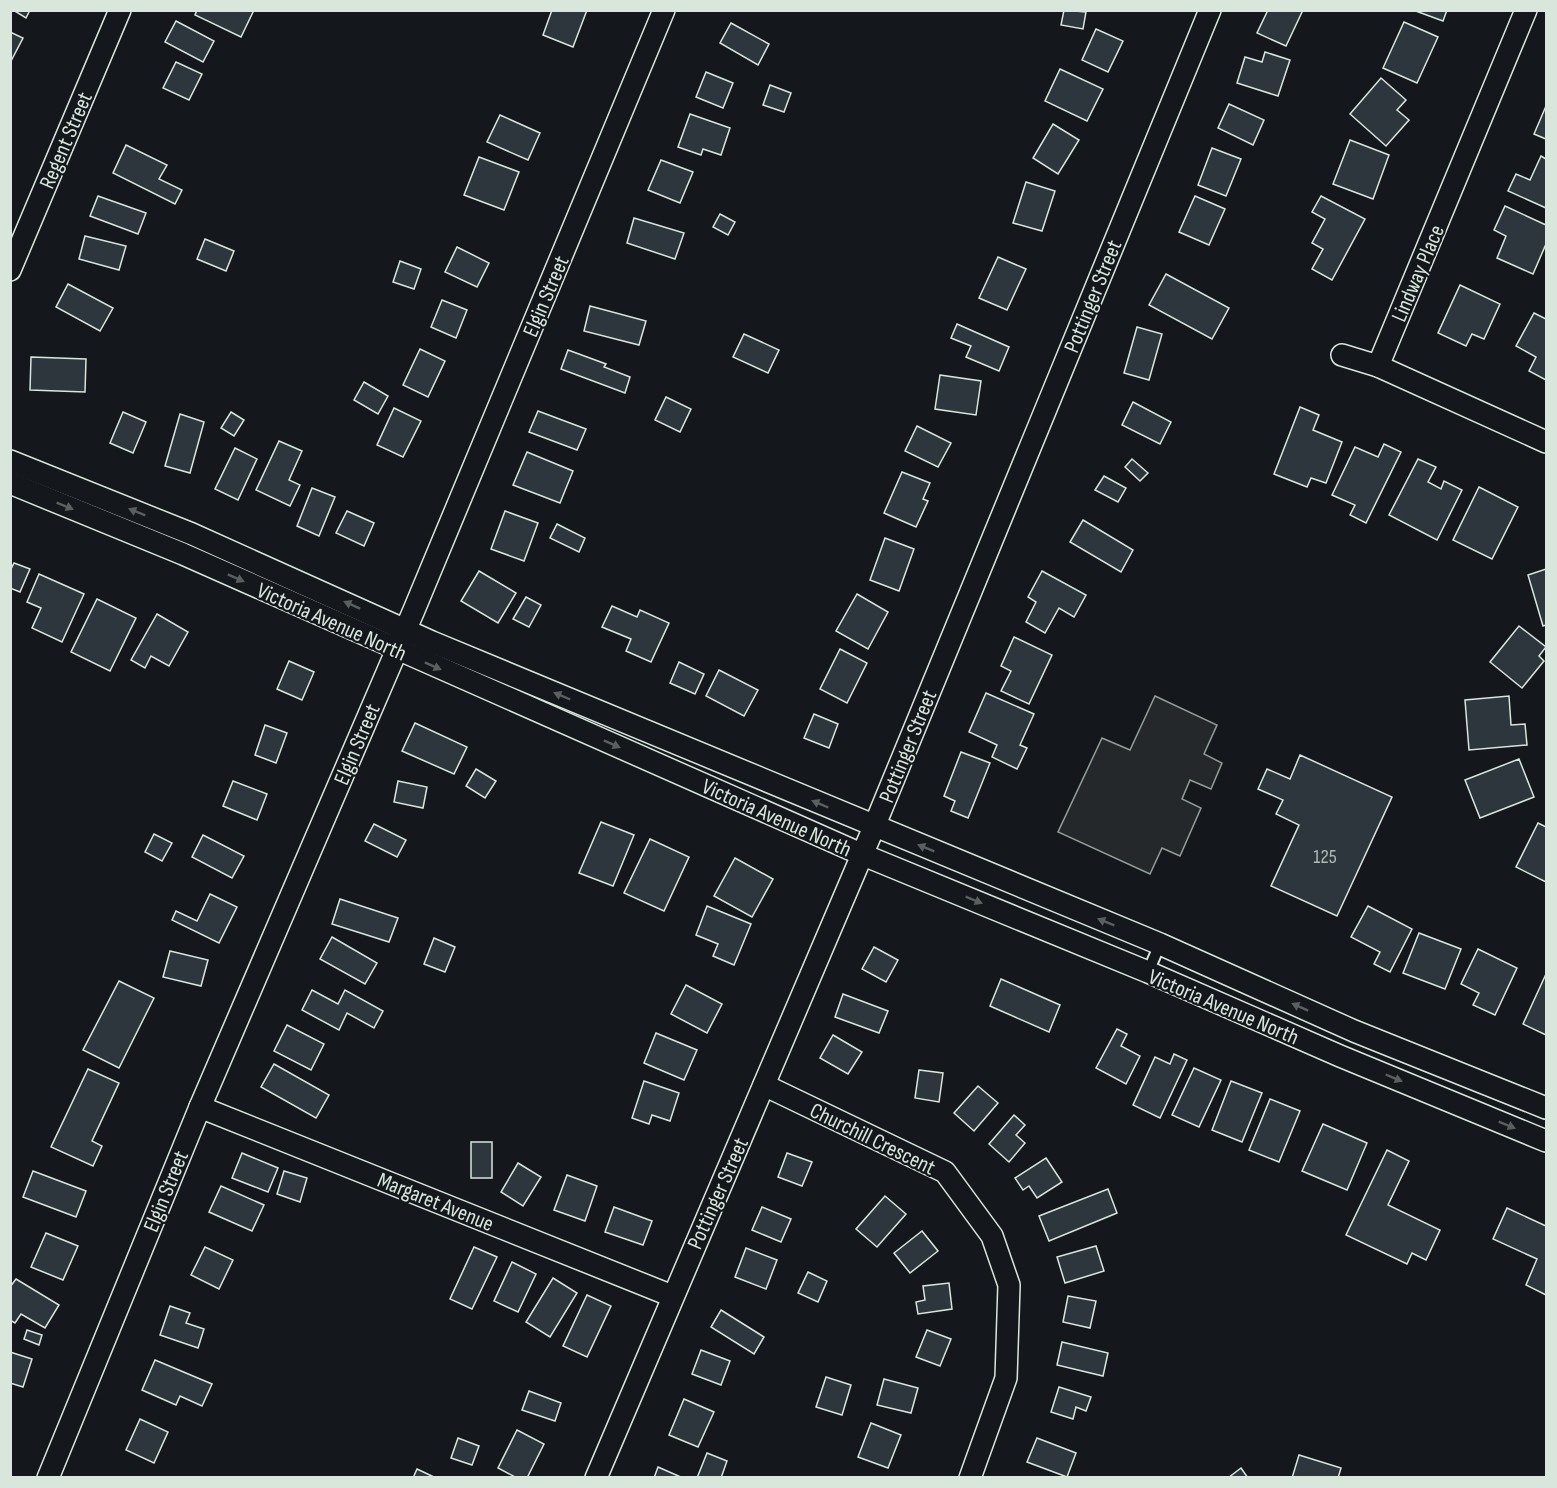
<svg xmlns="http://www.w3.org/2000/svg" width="1557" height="1488" viewBox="0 0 1557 1488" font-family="'Sofia Sans Condensed',sans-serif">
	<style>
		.parking { fill: #24282b; stroke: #939e99; stroke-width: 1.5 }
		.building { fill: #2c363c; stroke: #d8e6dc; stroke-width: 1.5 }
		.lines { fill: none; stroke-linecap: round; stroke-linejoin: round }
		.lane-casing { stroke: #d8e6dc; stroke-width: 14 }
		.street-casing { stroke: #d8e6dc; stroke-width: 24 }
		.lane { stroke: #14181c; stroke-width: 10 }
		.street { stroke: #14181c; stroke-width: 21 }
		.oneway { fill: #59605f }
		.labels { text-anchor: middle; stroke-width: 4.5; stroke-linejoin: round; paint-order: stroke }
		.number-label { font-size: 20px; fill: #adbab4 }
		.street-label { font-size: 22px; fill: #d8e6dc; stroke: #14181c }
	</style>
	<rect width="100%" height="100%" fill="#14181c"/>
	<!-- parking -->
	<path class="parking" d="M1155 696 1217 725 1204 754 1222 763 1211 789 1190 780 1182 799 1201 808 1180 856 1162 848 1150 874 1058 832 1102 738 1130 750Z"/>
	<!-- building -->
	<g class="building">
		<path d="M13 10H30L26 18Z"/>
		<path d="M197 10H254L241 37 195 15Z"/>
		<path d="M552 10H587L573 47 543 35Z"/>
		<path d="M1064 10 1086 12 1083 29 1061 25Z"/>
		<path d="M1268 10H1303L1286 46 1257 33Z"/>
		<path d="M1413 10H1447L1443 21Z"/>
		<path d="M176 21 214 41 203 62 165 42Z"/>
		<path d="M1404 22 1438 37 1417 83 1383 68Z"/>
		<path d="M731 23 769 44 758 65 720 43Z"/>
		<path d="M1096 29 1123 41 1108 72 1082 60Z"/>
		<path d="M10 32 23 38 10 63Z"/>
		<path d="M1265 52 1290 60 1278 96 1237 83 1245 57 1262 62Z"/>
		<path d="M176 62 202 74 189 100 163 88Z"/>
		<path d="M1060 69 1103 89 1087 121 1045 101Z"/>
		<path d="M706 72 733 83 723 108 696 97Z"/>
		<path d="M1381 78 1406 100 1397 110 1409 120 1386 146 1350 114Z"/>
		<path d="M770 85 791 93 784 112 763 105Z"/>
		<path d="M1229 104 1264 120 1253 145 1218 128Z"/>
		<path d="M1546 106V139L1534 134Z"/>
		<path d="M690 114 730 128 721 155 703 149 701 155 678 147Z"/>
		<path d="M500 115 540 133 528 160 487 142Z"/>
		<path d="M1053 124 1079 140 1058 174 1033 158Z"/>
		<path d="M1350 140 1389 155 1373 199 1333 184Z"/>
		<path d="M126 145 167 165 159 179 182 190 175 204 113 173Z"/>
		<path d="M1212 148 1241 159 1226 196 1198 185Z"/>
		<path d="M1541 156 1546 159V208L1508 191 1516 174 1530 180Z"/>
		<path d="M479 157 519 172 504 210 464 195Z"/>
		<path d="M661 160 693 172 680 203 648 190Z"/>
		<path d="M1026 182 1055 191 1042 231 1013 223Z"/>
		<path d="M98 196 146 213 138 234 90 216Z"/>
		<path d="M1195 196 1225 209 1209 245 1179 232Z"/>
		<path d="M1321 196 1365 219 1332 280 1312 269 1323 249 1312 243 1325 219 1312 212Z"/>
		<path d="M1505 206 1546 225V244L1533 274 1497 258 1506 236 1494 230Z"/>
		<path d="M720 214 735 222 728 235 713 227Z"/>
		<path d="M634 218 684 233 675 259 627 243Z"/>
		<path d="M85 236 126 246 119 270 79 259Z"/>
		<path d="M205 239 234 251 226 271 197 259Z"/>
		<path d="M457 247 489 263 477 287 445 272Z"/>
		<path d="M998 257 1026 269 1007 310 979 298Z"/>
		<path d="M400 261 421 269 414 289 393 282Z"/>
		<path d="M1166 274 1229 308 1212 339 1149 305Z"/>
		<path d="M68 284 113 308 100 331 56 307Z"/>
		<path d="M1460 285 1500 304 1484 339 1472 334 1466 346 1438 333Z"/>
		<path d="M442 300 467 310 456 338 431 327Z"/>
		<path d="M590 306 646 321 639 345 584 331Z"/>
		<path d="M1534 313 1546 319V380L1529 371 1536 357 1516 346Z"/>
		<path d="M957 324 1009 347 999 371 966 357 971 346 951 338Z"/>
		<path d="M1137 327 1162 334 1149 380 1124 373Z"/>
		<path d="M744 334 779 350 768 373 733 357Z"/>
		<path d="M420 349 445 361 428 397 403 385Z"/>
		<path d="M568 350 606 364 604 367 630 377 625 393 561 369Z"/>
		<path d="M31 357 86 359 85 392 30 390Z"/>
		<path d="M940 375 981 381 976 415 935 409Z"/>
		<path d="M364 382 388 396 378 414 354 400Z"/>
		<path d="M666 397 691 409 680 432 655 420Z"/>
		<path d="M1133 402 1171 422 1160 444 1122 425Z"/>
		<path d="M1300 407 1319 415 1313 430 1342 442 1326 483 1311 478 1307 487 1274 474Z"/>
		<path d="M394 408 421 421 403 457 377 445Z"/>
		<path d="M538 411 586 429 577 450 529 432Z"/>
		<path d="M123 412 146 422 133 453 110 443Z"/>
		<path d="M231 412 244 420 234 436 221 428Z"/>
		<path d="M180 414 204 422 190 473 165 466Z"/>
		<path d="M917 426 951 443 938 467 905 451Z"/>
		<path d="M279 441 302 451 289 480 300 485 290 506 256 490Z"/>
		<path d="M1384 444 1401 452 1366 523 1350 515 1355 505 1332 495 1355 447 1378 457Z"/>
		<path d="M235 448 257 459 238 500 215 489Z"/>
		<path d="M527 452 573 471 560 503 513 485Z"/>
		<path d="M1132 459 1148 473 1140 481 1125 467Z"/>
		<path d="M1418 459 1436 467 1428 482 1441 489 1444 481 1462 490 1437 540 1389 515Z"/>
		<path d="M902 472 930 483 923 499 928 501 916 527 884 513Z"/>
		<path d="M1104 476 1126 488 1118 502 1095 490Z"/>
		<path d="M1479 487 1518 507 1492 559 1453 540Z"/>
		<path d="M312 488 335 497 319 536 297 526Z"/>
		<path d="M347 511 374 523 364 546 336 533Z"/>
		<path d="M505 511 538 523 524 561 491 549Z"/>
		<path d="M1083 520 1133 550 1121 572 1070 542Z"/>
		<path d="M557 524 585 538 579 552 550 538Z"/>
		<path d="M885 538 914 549 899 591 870 580Z"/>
		<path d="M14 563 30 569 20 592 10 588V571Z"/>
		<path d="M1546 569V625L1543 626 1528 575Z"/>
		<path d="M479 571 516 593 498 623 461 601Z"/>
		<path d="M1042 571 1086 595 1074 617 1059 608 1045 633 1026 622 1036 602 1028 597Z"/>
		<path d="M39 574 84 594 62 642 32 628 41 608 27 602Z"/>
		<path d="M857 594 888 612 868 649 836 631Z"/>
		<path d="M526 597 541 605 529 627 513 619Z"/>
		<path d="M97 599 136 618 110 671 71 652Z"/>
		<path d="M612 606 637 617 640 610 669 623 651 662 626 651 631 639 602 627Z"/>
		<path d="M157 614 188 632 169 666 151 656 145 668 131 660Z"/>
		<path d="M1519 626 1546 647 1539 656 1544 661 1522 688 1490 662Z"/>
		<path d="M1014 637 1052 655 1029 704 1001 691 1011 671 1001 666Z"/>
		<path d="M840 649 867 663 847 703 820 689Z"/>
		<path d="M289 661 314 672 302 700 277 689Z"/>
		<path d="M679 662 704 674 695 694 670 683Z"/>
		<path d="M719 670 758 690 744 716 706 696Z"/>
		<path d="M986 693 1034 714 1020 745 1027 748 1017 769 992 757 997 745 969 732Z"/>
		<path d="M1509 696 1511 725 1525 724 1527 745 1469 750 1465 700Z"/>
		<path d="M814 714 838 724 829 748 804 738Z"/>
		<path d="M415 723 467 747 454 774 402 751Z"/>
		<path d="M265 725 287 733 276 763 255 755Z"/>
		<path d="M961 752 990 763 968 818 951 811 955 801 944 796Z"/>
		<path d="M1300 755 1392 797 1337 916 1271 886 1299 825 1276 814 1283 800 1258 789 1267 769 1290 779Z"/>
		<path d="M1519 759 1534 797 1480 818 1465 780Z"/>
		<path d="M476 769 496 781 485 798 466 786Z"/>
		<path d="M233 781 267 794 257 820 223 806Z"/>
		<path d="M398 781 427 787 423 808 394 802Z"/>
		<path d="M601 822 634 835 613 886 579 873Z"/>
		<path d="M1538 823 1546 827V882L1516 867Z"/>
		<path d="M374 824 406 840 397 857 365 841Z"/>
		<path d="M154 834 172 843 162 861 145 852Z"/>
		<path d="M203 835 244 856 232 878 192 857Z"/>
		<path d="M650 839 689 857 664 911 624 893Z"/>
		<path d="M735 858 773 879 752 917 714 896Z"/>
		<path d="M210 894 237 907 219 943 172 920 176 911 197 921Z"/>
		<path d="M340 899 398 918 389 942 332 924Z"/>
		<path d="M707 906 751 924 734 965 713 956 718 944 696 935Z"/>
		<path d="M1368 906 1412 929 1390 972 1374 964 1380 952 1351 937Z"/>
		<path d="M1419 933 1461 949 1445 989 1403 973Z"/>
		<path d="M332 937 377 963 365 984 320 959Z"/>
		<path d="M434 938 455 947 445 972 424 964Z"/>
		<path d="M874 947 898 960 886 982 862 969Z"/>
		<path d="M1478 949 1517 968 1495 1015 1473 1005 1479 993 1461 984Z"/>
		<path d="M170 951 208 960 201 986 163 977Z"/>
		<path d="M1546 974V1035L1523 1024Z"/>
		<path d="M1001 979 1060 1005 1049 1032 990 1006Z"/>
		<path d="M119 981 154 998 119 1068 83 1050Z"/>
		<path d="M686 985 722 1004 707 1033 671 1014Z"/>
		<path d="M312 990 338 1004 345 990 383 1011 374 1028 347 1013 339 1030 302 1010Z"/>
		<path d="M843 994 888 1011 879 1033 835 1017Z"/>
		<path d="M287 1025 324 1044 311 1070 274 1051Z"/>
		<path d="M1117 1029 1127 1034 1121 1046 1140 1056 1126 1084 1096 1068Z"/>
		<path d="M656 1033 697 1050 684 1080 644 1063Z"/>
		<path d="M833 1035 862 1052 848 1074 820 1058Z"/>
		<path d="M1174 1054 1187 1060 1160 1118 1133 1105 1155 1057 1170 1064Z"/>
		<path d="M274 1064 329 1095 316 1118 261 1087Z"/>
		<path d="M1194 1068 1221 1080 1199 1127 1172 1115Z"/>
		<path d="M88 1069 119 1083 92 1141 102 1146 93 1166 51 1147Z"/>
		<path d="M919 1070 943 1073 939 1102 915 1098Z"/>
		<path d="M644 1081 679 1093 670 1121 652 1115 649 1124 632 1118Z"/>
		<path d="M1231 1081 1262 1093 1242 1142 1212 1130Z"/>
		<path d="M978 1086 998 1103 974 1131 954 1113Z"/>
		<path d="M1270 1099 1300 1111 1279 1162 1249 1150Z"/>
		<path d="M1014 1115 1025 1125 1016 1135 1025 1143 1009 1162 989 1144Z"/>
		<path d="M1323 1124 1367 1143 1347 1190 1302 1171Z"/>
		<rect x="471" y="1142" width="21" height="36"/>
		<path d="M1387 1150 1409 1161 1388 1205 1440 1230 1426 1260 1412 1253 1407 1264 1346 1235Z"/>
		<path d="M242 1153 278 1168 268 1192 232 1178Z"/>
		<path d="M787 1153 812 1162 802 1186 778 1177Z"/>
		<path d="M1046 1158 1062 1182 1037 1198 1029 1186 1023 1190 1015 1178Z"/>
		<path d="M518 1163 541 1177 523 1206 501 1192Z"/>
		<path d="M33 1171 86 1191 76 1217 23 1197Z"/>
		<path d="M284 1171 307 1178 300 1202 277 1194Z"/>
		<path d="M567 1175 597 1186 585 1221 554 1210Z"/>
		<path d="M221 1186 264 1205 252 1231 209 1212Z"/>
		<path d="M1108 1189 1117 1213 1049 1241 1039 1216Z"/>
		<path d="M885 1196 906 1214 877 1247 856 1229Z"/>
		<path d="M614 1207 652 1221 643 1245 605 1232Z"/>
		<path d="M762 1207 791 1219 781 1242 752 1230Z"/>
		<path d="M1507 1208 1546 1226V1295L1526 1285 1537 1259 1493 1239Z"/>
		<path d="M922 1231 938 1251 910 1273 894 1253Z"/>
		<path d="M46 1233 78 1246 63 1280 31 1267Z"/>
		<path d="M1096 1246 1104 1271 1065 1283 1057 1257Z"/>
		<path d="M205 1247 233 1260 219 1289 191 1275Z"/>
		<path d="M474 1247 497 1257 472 1309 450 1299Z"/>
		<path d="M746 1248 777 1260 766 1289 735 1277Z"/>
		<path d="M512 1262 536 1274 518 1312 494 1301Z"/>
		<path d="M808 1272 827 1281 818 1302 798 1293Z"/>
		<path d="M553 1278 577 1293 550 1337 526 1322Z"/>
		<path d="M16 1279 59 1305 45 1328 21 1314 15 1323 10 1320V1287Z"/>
		<path d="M949 1283 952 1309 918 1314 916 1302 925 1300 923 1286Z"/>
		<path d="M587 1295 611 1306 587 1357 563 1346Z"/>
		<path d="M1068 1296 1096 1301 1090 1328 1063 1322Z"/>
		<path d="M170 1306 190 1313 186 1323 204 1329 198 1348 160 1335Z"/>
		<path d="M721 1310 764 1337 754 1354 711 1327Z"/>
		<path d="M27 1330 42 1335 39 1345 24 1339Z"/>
		<path d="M927 1330 951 1339 940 1366 916 1357Z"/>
		<path d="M1062 1342 1108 1353 1103 1376 1057 1365Z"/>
		<path d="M701 1350 730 1361 721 1385 692 1374Z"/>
		<path d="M10 1352 32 1359 23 1387 10 1383Z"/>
		<path d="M155 1360 212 1384 202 1406 180 1396 176 1405 142 1390Z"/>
		<path d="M826 1377 851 1385 842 1415 816 1407Z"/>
		<path d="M884 1379 918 1388 911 1413 877 1405Z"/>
		<path d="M1059 1387 1091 1397 1086 1411 1076 1407 1073 1419 1051 1412Z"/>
		<path d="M529 1391 561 1403 555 1421 522 1410Z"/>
		<path d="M684 1399 714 1412 698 1447 669 1435Z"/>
		<path d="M140 1419 168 1432 154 1463 126 1450Z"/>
		<path d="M871 1423 901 1435 888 1468 858 1457Z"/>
		<path d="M517 1430 544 1444 527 1478H517L498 1468Z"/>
		<path d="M458 1438 479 1446 472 1465 451 1458Z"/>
		<path d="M1037 1438 1076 1453 1067 1477 1027 1462Z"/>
		<path d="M707 1453 727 1461 721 1478H697Z"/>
		<path d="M1299 1455 1341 1468 1338 1478H1292Z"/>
		<path d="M658 1467 683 1478H654Z"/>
		<path d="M1241 1468 1248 1478H1228Z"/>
		<path d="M417 1469 436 1478H413Z"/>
	</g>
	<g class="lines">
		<defs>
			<path id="lane" d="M1148 972 1160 944"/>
			<g id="street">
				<path d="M10 270 120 10"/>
				<path d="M1342 355 1378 366 1546 442"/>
				<path d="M1378 366 1526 10"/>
				<path d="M10 461 192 534 432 642 1160 944 1354 1031 1546 1108"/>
				<path d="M10 483 183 554 861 854 1148 972 1340 1056 1546 1141"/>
				<path d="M764 1085 945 1172 992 1236 1009 1285 1006 1378 970 1478"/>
				<path d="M200 1107 672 1296"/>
				<path d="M48 1478 200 1107 414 610 664 10"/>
				<path d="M596 1478 874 827 1210 10"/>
			</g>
		</defs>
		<!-- lane casing -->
		<use href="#lane" class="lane-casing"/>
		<!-- street casing -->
		<use href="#street" class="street-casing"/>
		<!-- lane -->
		<use href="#lane" class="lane"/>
		<!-- street -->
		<use href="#street" class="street"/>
	</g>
	<!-- one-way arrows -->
	<defs><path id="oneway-solid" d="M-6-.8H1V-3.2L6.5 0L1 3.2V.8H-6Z" transform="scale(1.5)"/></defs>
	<g class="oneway">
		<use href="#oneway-solid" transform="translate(65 506) rotate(22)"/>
		<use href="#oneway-solid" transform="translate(137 512) rotate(-158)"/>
		<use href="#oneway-solid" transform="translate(236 578) rotate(24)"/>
		<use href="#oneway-solid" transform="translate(352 605) rotate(-156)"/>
		<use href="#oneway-solid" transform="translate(433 666) rotate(24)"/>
		<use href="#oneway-solid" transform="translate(562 696) rotate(-157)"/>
		<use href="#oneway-solid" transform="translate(612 744) rotate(24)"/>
		<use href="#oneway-solid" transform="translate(820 804) rotate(-157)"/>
		<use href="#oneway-solid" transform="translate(926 848) rotate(-158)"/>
		<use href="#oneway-solid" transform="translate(974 900) rotate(22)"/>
		<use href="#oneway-solid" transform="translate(1106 922) rotate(-158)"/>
		<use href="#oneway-solid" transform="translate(1300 1007) rotate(-156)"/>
		<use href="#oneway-solid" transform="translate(1394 1078) rotate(23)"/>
		<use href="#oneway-solid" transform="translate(1507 1125) rotate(22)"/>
	</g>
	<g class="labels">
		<!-- number labels -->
		<g class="number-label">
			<text x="1325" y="863">125</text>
		</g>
		<!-- street labels -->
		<g class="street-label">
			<text transform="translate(65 140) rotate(-67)" y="8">Regent Street</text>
			<text transform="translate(1417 273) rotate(-67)" y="8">Lindway Place</text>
			<text transform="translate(545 296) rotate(-67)" y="8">Elgin Street</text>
			<text transform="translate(1092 296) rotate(-68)" y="8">Pottinger Street</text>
			<text transform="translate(332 621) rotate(24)" y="8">Victoria Avenue North</text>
			<text transform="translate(356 744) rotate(-67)" y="8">Elgin Street</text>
			<text transform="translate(907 746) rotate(-68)" y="8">Pottinger Street</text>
			<text transform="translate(777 817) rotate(24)" y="8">Victoria Avenue North</text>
			<text transform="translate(1224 1006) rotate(23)" y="8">Victoria Avenue North</text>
			<text transform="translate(873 1138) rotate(26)" y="8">Churchill Crescent</text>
			<text transform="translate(165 1191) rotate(-68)" y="8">Elgin Street</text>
			<text transform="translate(717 1193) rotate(-66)" y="8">Pottinger Street</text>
			<text transform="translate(436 1201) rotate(22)" y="8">Margaret Avenue</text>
		</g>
	</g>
	<!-- border -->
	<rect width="1557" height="1488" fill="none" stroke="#d8e6dc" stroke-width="24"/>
</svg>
